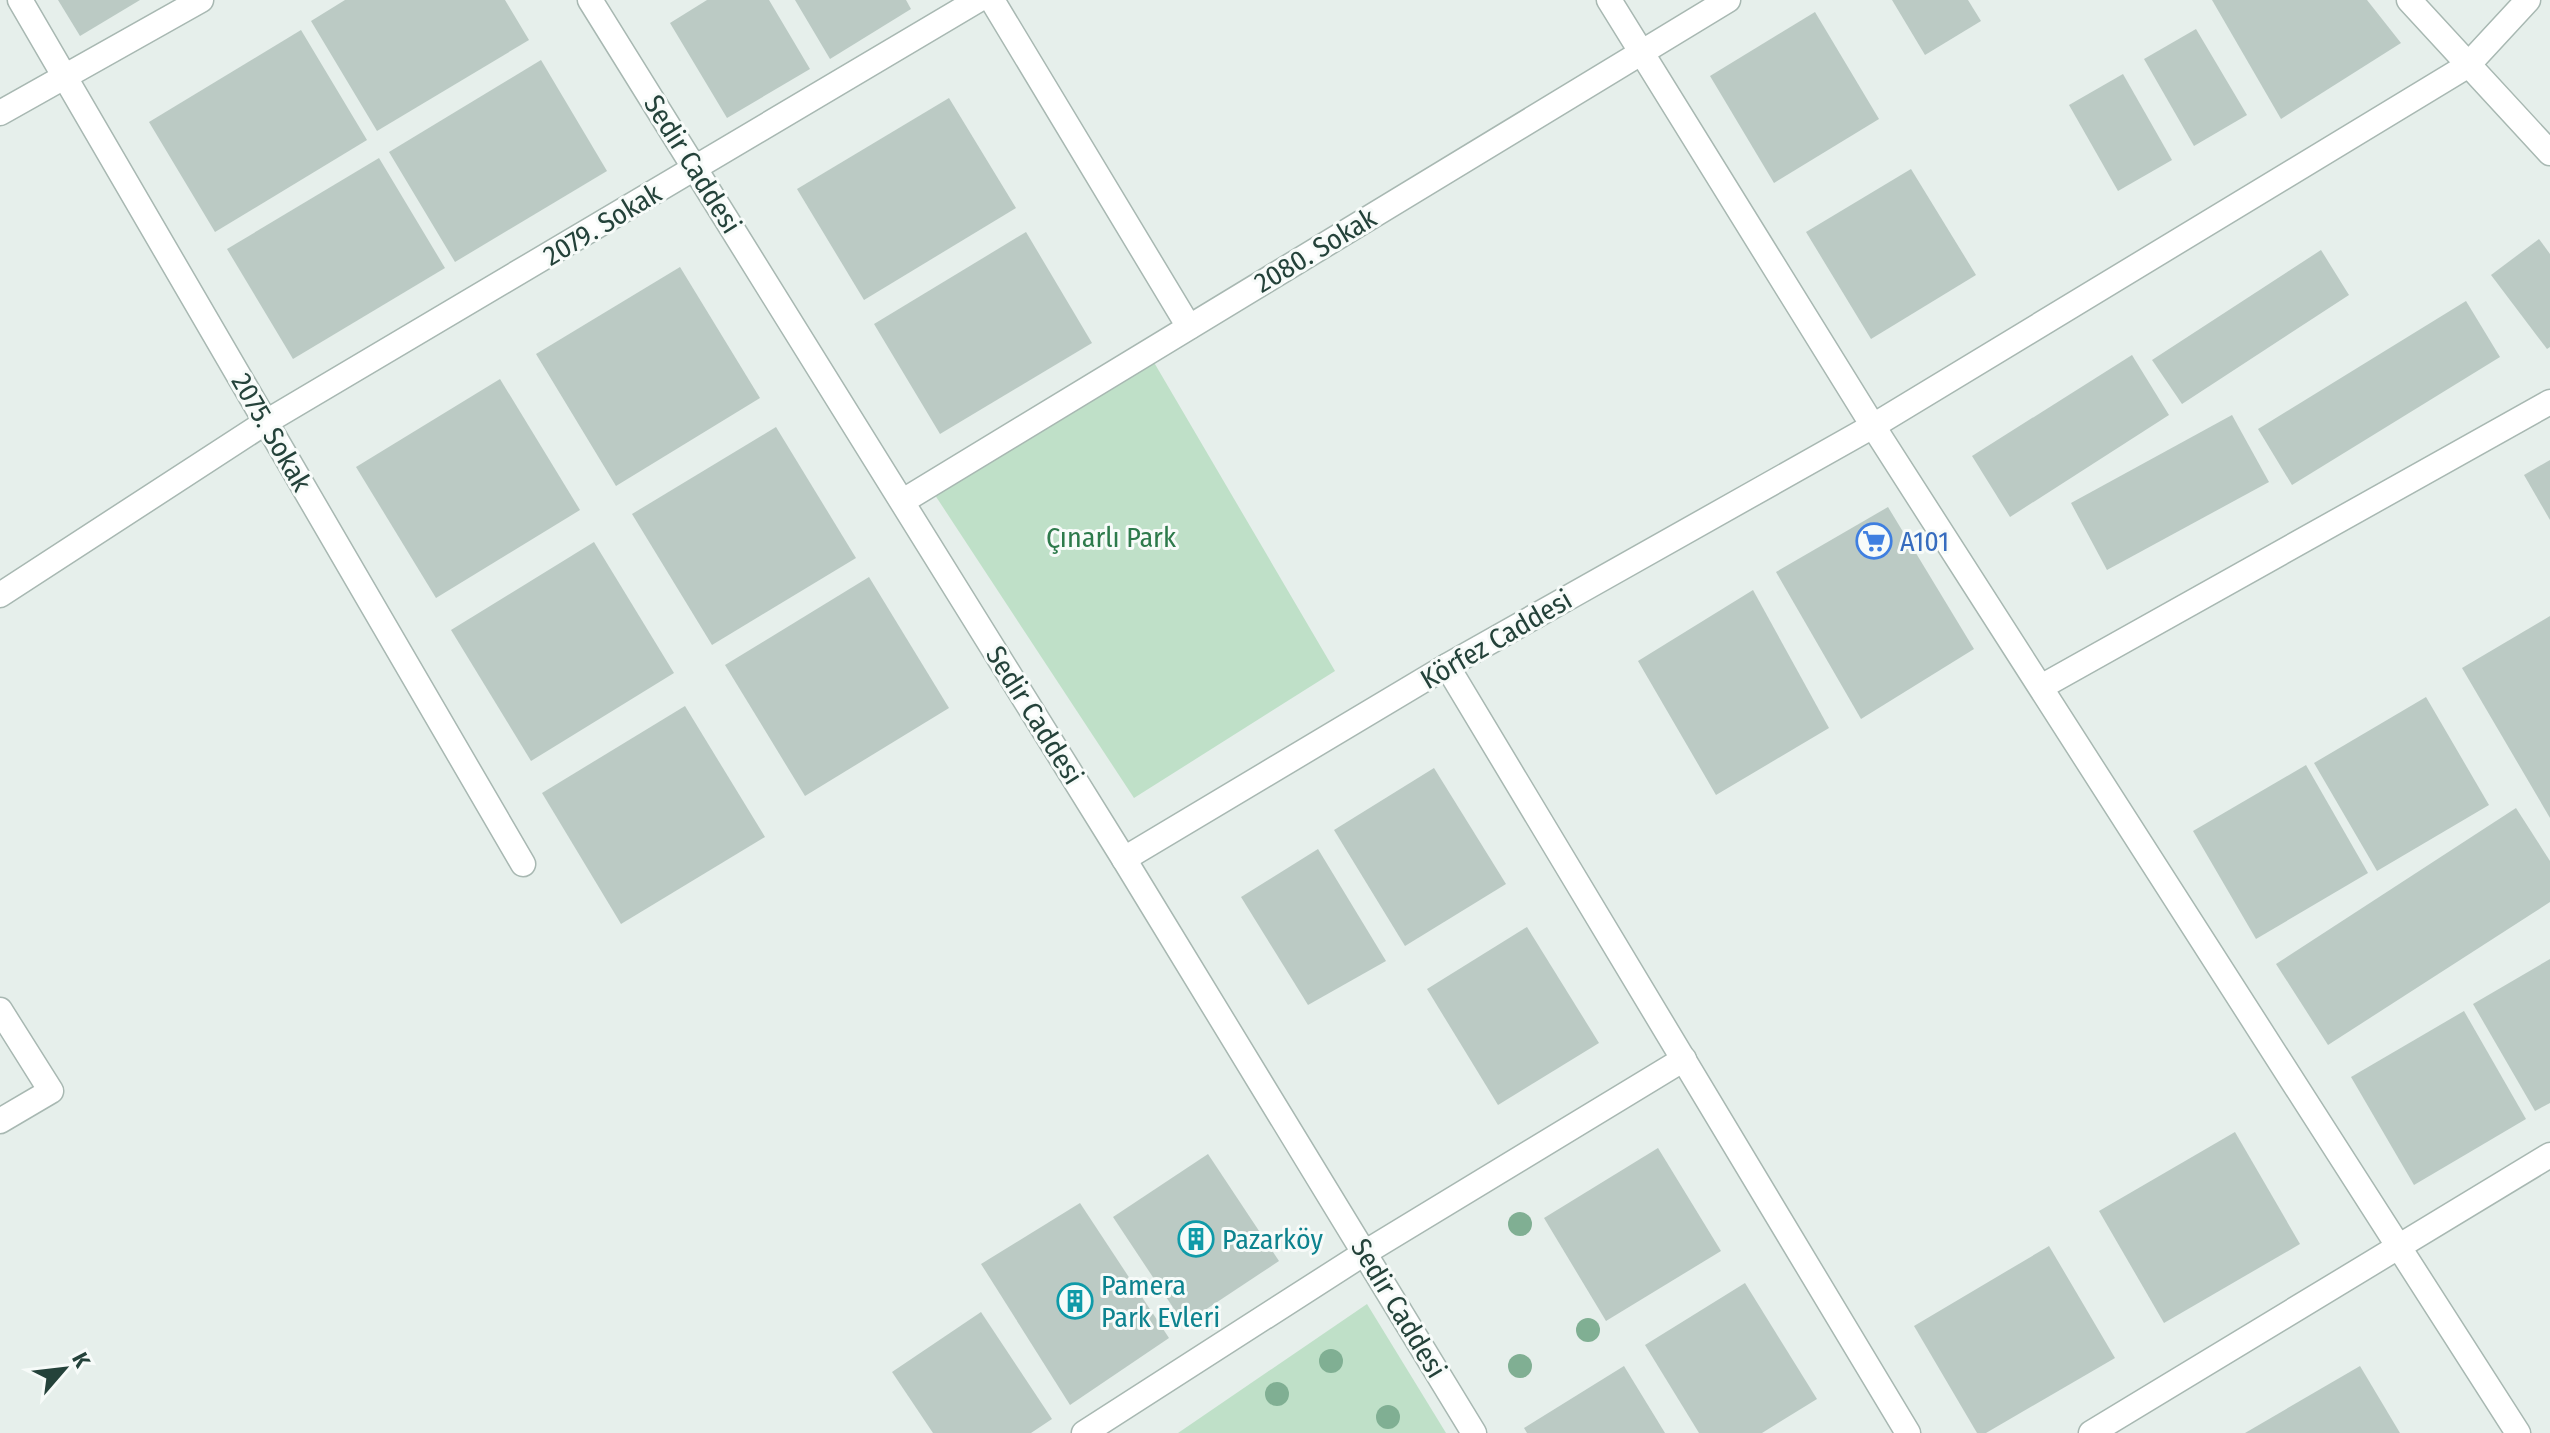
<svg xmlns="http://www.w3.org/2000/svg" width="2550" height="1433" viewBox="0 0 2550 1433" font-family="'Fira Sans Condensed',sans-serif">
	<style>
		.green { fill: #bfe0c8 }
		.building { fill: #bbcac4 }
		.lines { fill: none; stroke-linecap: round; stroke-linejoin: round }
		.minor-casing { stroke: #a8b8b2; stroke-width: 27 }
		.minor { stroke: #fff; stroke-width: 24 }
		.tree { fill: #80af93 }
		.labels { text-anchor: middle; stroke-width: 6; stroke-linejoin: round; paint-order: stroke }
		.street-label { font-size: 28px; fill: #24423a; stroke: #f7fbf9 }
		.park-label { font-size: 28px; fill: #2d7a4b; stroke: #f7fbf9 }
		.shop-label { font-size: 28px; fill: #366cbe; stroke: #f7fbf9; text-anchor: start }
		.culture-label { font-size: 28px; fill: #0d838f; stroke: #f7fbf9; text-anchor: start }
	</style>
	<rect width="100%" height="100%" fill="#e6efeb"/>
	<!-- green -->
	<g class="green">
		<path d="M1152 359 1335 671 1134 798 931 489Z"/>
		<path d="M1367 1304 1446 1433H1178Z"/>
	</g>
	<!-- building -->
	<g class="building">
		<path d="M58 0H140L80 36Z"/>
		<path d="M345 0H505L529 40 377 131 311 21Z"/>
		<path d="M707 0H769L810 69 727 118 670 23Z"/>
		<path d="M795 0H906L911 9 830 59Z"/>
		<path d="M1892 0H1968L1981 21 1925 55Z"/>
		<path d="M2212 0H2367L2401 43 2281 119Z"/>
		<path d="M1815 12 1879 119 1774 183 1710 76Z"/>
		<path d="M2196 29 2247 115 2194 146 2144 59Z"/>
		<path d="M301 30 367 140 215 232 149 122Z"/>
		<path d="M541 60 607 171 455 262 389 152Z"/>
		<path d="M2123 74 2172 160 2118 191 2069 105Z"/>
		<path d="M949 98 1016 208 864 300 797 189Z"/>
		<path d="M379 158 445 268 293 359 227 249Z"/>
		<path d="M1911 169 1976 275 1871 339 1806 232Z"/>
		<path d="M1026 232 1092 343 940 434 874 324Z"/>
		<path d="M2539 239 2550 254V347L2547 349 2491 275Z"/>
		<path d="M2321 250 2349 295 2182 404 2152 360Z"/>
		<path d="M680 267 760 398 616 486 536 354Z"/>
		<path d="M2466 301 2500 357 2292 485 2258 429Z"/>
		<path d="M2132 355 2169 415 2010 517 1972 456Z"/>
		<path d="M500 379 580 510 436 598 356 467Z"/>
		<path d="M2232 415 2269 482 2107 570 2071 503Z"/>
		<path d="M776 427 856 558 712 645 632 514Z"/>
		<path d="M2550 460V520L2524 475Z"/>
		<path d="M1888 507 1974 649 1861 719 1776 572Z"/>
		<path d="M594 542 674 673 531 761 451 630Z"/>
		<path d="M869 577 949 708 805 796 725 665Z"/>
		<path d="M1753 590 1829 728 1716 795 1638 661Z"/>
		<path d="M2550 616V818L2462 668Z"/>
		<path d="M2426 697 2489 805 2377 871 2314 763Z"/>
		<path d="M685 706 765 837 621 924 542 793Z"/>
		<path d="M2306 765 2368 873 2256 939 2193 831Z"/>
		<path d="M1434 768 1506 884 1405 946 1334 830Z"/>
		<path d="M2516 808 2550 861V902L2328 1045 2276 964Z"/>
		<path d="M1318 849 1386 961 1308 1005 1241 897Z"/>
		<path d="M1527 927 1599 1043 1498 1105 1427 989Z"/>
		<path d="M2550 959V1103L2535 1111 2473 1004Z"/>
		<path d="M2464 1011 2526 1119 2414 1185 2351 1077Z"/>
		<path d="M2235 1132 2300 1244 2164 1323 2099 1211Z"/>
		<path d="M1658 1148 1721 1251 1606 1321 1544 1218Z"/>
		<path d="M1208 1154 1279 1261 1184 1324 1113 1217Z"/>
		<path d="M1080 1203 1169 1338 1070 1405 981 1264Z"/>
		<path d="M2049 1246 2115 1358 1986 1433H1977L1914 1326Z"/>
		<path d="M1745 1283 1817 1399 1762 1433H1699L1645 1345Z"/>
		<path d="M981 1312 1052 1419 1031 1433H933L892 1372Z"/>
		<path d="M1624 1366 1665 1433H1527L1524 1428Z"/>
		<path d="M2360 1366 2400 1433H2245Z"/>
	</g>
	<g class="lines">
		<defs>
			<g id="minor">
				<path d="M20 0 523 864"/>
				<path d="M590 0 1124 859 1474 1433"/>
				<path d="M992 0 1189 327"/>
				<path d="M1609 0 1873 426 2518 1433"/>
				<path d="M2409 0 2550 153"/>
				<path d="M0 113 201 0"/>
				<path d="M903 501 1728 0"/>
				<path d="M0 595 266 422 978 0"/>
				<path d="M1447 666 1908 1433"/>
				<path d="M2041 687 2550 402"/>
				<path d="M1124 859 1447 666 1873 426 2467 66 2528 0"/>
				<path d="M0 1010 51 1091 0 1121"/>
				<path d="M1084 1433 1366 1252 1684 1059"/>
				<path d="M2091 1433 2550 1155"/>
			</g>
		</defs>
		<!-- minor casing -->
		<use href="#minor" class="minor-casing"/>
		<!-- minor -->
		<use href="#minor" class="minor"/>
	</g>
	<!-- trees -->
	<g class="tree">
		<circle cx="1520" cy="1224" r="12"/>
		<circle cx="1588" cy="1330" r="12"/>
		<circle cx="1331" cy="1361" r="12"/>
		<circle cx="1520" cy="1366" r="12"/>
		<circle cx="1277" cy="1394" r="12"/>
		<circle cx="1388" cy="1417" r="12"/>
	</g>
	<!-- icons -->
	<defs>
		<symbol id="supermarket-ring" viewBox="-11 -11 22 22"><circle r="9.5" fill="#f7fbf9" stroke="#3f7fe0" stroke-width="1.5"/><path d="M-6-5.5h2.5l.6 2H6L4.5 2H-2.5L-4.4-4H-6ZM-1.5 3.2a1.3 1.3 0 1 0 .1 0ZM3 3.2a1.3 1.3 0 1 0 .1 0Z" fill="#3f7fe0"/></symbol>
		<symbol id="building-ring" viewBox="-11 -11 22 22"><circle r="9.5" fill="#f7fbf9" stroke="#0f9aa8" stroke-width="1.5"/><path d="M-4-6H4V6H1V3H-1V6H-4ZM-2.5-4.3h1.7v1.8h-1.7ZM.8-4.3h1.7v1.8H.8ZM-2.5-1h1.7V.8h-1.7ZM.8-1h1.7V.8H.8Z" fill="#0f9aa8"/></symbol>
	</defs>
	<g fill-rule="evenodd">
		<use href="#supermarket-ring" x="1854" y="521" width="40" height="40"/>
		<use href="#building-ring" x="1176" y="1219" width="40" height="40"/>
		<use href="#building-ring" x="1055" y="1281" width="40" height="40"/>
	</g>
	<g class="labels">
		<!-- street labels -->
		<g class="street-label">
			<text transform="translate(693 164) rotate(58)" y="10">Sedir Caddesi</text>
			<text transform="translate(602 224) rotate(-31)" y="10">2079. Sokak</text>
			<text transform="translate(1315 250) rotate(-31)" y="10">2080. Sokak</text>
			<text transform="translate(272 432) rotate(60)" y="10">2075. Sokak</text>
			<text transform="translate(1496 639) rotate(-30)" y="10">Körfez Caddesi</text>
			<text transform="translate(1035 715) rotate(58)" y="10">Sedir Caddesi</text>
			<text transform="translate(1399 1308) rotate(59)" y="10">Sedir Caddesi</text>
		</g>
		<!-- park labels -->
		<g class="park-label">
			<text x="1111" y="547">Çınarlı Park</text>
		</g>
		<!-- shop labels -->
		<g class="shop-label">
			<text x="1900" y="551">A101</text>
		</g>
		<!-- culture labels -->
		<g class="culture-label">
			<text x="1222" y="1249">Pazarköy</text>
			<text x="1101" y="1295">Pamera<tspan x="1101" dy="32">Park Evleri</tspan></text>
		</g>
	</g>
	<!-- north arrow -->
	<g transform="translate(64 1369) rotate(62)" stroke="#f7fbf9" stroke-width="6" paint-order="stroke">
	<path d="M0-6L14 30L0 20L-14 30Z" fill="#24423a"/>
	<text y="-12" font-size="22" font-weight="bold" text-anchor="middle" fill="#24423a">K</text>
	</g>
</svg>
